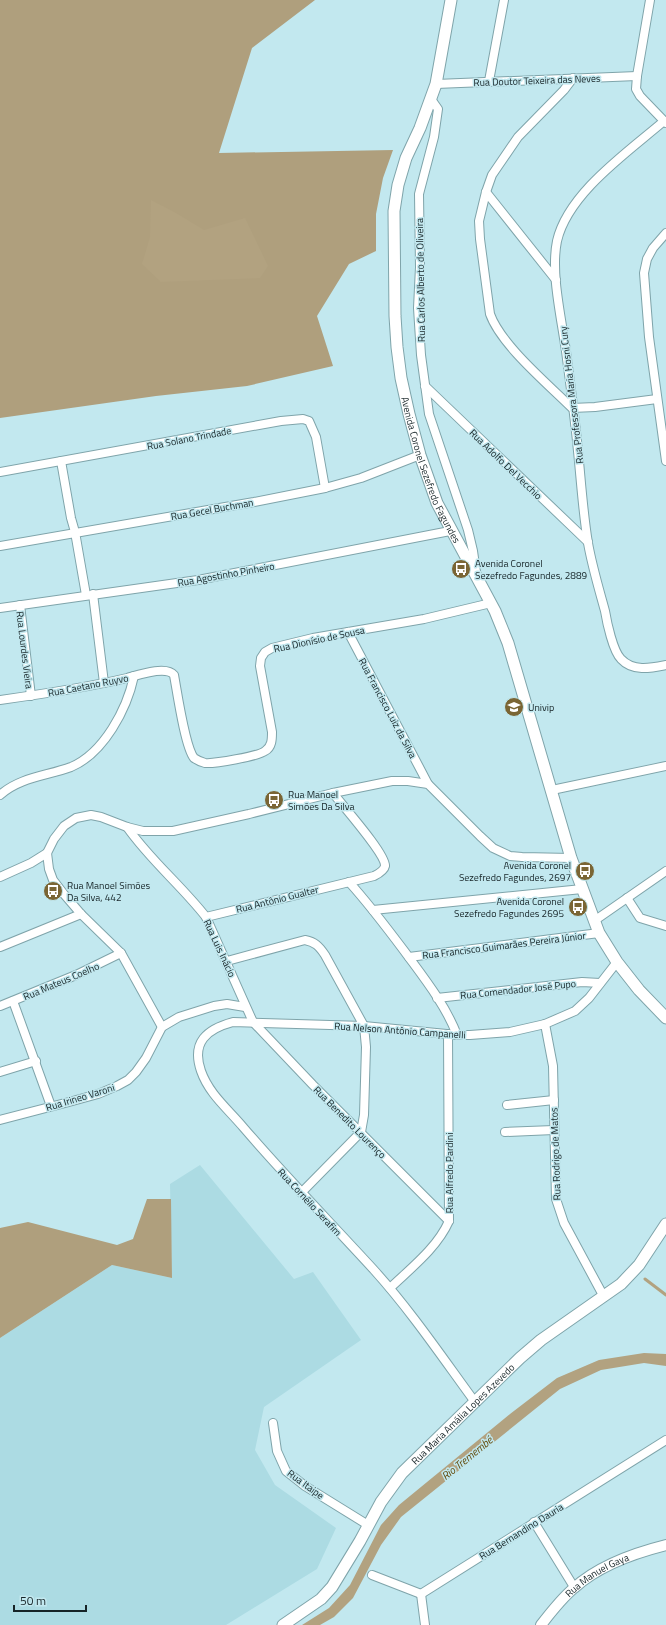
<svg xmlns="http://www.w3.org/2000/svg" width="666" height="1625" viewBox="0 0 666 1625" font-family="'Titillium Web',sans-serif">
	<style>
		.built { fill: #acdbe3 }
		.forest { fill: #af9f7d }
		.water { fill: #b2a280 }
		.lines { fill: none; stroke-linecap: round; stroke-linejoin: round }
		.stream { stroke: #b2a280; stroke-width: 3 }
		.minor-casing { stroke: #7fa4aa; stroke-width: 10 }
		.tertiary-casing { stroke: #7fa4aa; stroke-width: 12 }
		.secondary-casing { stroke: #7fa4aa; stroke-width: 13 }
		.minor { stroke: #fff; stroke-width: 8 }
		.tertiary { stroke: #fff; stroke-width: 10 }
		.secondary { stroke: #fff; stroke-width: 11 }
		.labels { text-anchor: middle; stroke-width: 3; stroke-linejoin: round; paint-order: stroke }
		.street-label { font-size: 10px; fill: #162427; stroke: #c2e8ef }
		.poi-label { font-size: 10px; fill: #162427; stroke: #c2e8ef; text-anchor: start }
		.water-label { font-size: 11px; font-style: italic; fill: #624b0c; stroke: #c2e8ef }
	</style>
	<rect width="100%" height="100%" fill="#c2e8ef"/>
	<!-- built -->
	<path class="built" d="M200 1165 294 1279 313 1272 361 1340 264 1407 255 1450 275 1485 336 1528 317 1569 226 1625H0V1338L112 1265 172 1278 170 1184Z"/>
	<!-- forest -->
	<g class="forest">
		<path d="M0 0H315L252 48 219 153 393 150 383 178 376 214V251L349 264 317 316 333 366 247 386 156 396 0 418Z"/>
		<path d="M147 1199H171L172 1278 112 1265 0 1338V1228L28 1222 117 1245 133 1239Z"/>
	</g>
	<!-- water -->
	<g class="water">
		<path d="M151 200 176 213 204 230 245 218 268 266 260 278 161 282 142 264 150 237Z"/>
		<path d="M644 1353 666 1354V1366L644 1363 601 1370 560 1389 401 1517 381 1545 353 1598 334 1617 320 1625H302L329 1608 350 1585 381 1525 399 1505 510 1414 557 1378 599 1360Z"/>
	</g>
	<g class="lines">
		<!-- stream -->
		<path class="stream" d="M645 1279 666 1295"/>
		<defs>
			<g id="minor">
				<path d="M650 0 637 76 636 89 640 96 666 123"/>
				<path d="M573 78 564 90 518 137 492 175 486 192 479 221 480 239 490 314C501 345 548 384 572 408L595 407 657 399"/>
				<path d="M489 81 504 0"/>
				<path d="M436 84 637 76"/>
				<path d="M431 99 438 109 434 137 419 194 420 267 418 308 421 355 429 414 468 530 473 551 476 572"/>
				<path d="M664 121C628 152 568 193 557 241 550 275 563 324 567 359 571 389 575 420 578 451 581 481 583 513 588 543 592 566 599 589 605 611 607 623 613 651 621 659 633 672 651 668 666 665"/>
				<path d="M486 192 556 280"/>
				<path d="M666 233 653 248 647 259 644 273 649 337 666 461"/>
				<path d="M425 386 588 542"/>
				<path d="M61 461 71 518 75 532 86 595"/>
				<path d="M0 472 281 421 303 419 309 421 316 437 325 488"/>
				<path d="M0 546 254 502 325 488 361 478 420 455"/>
				<path d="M93 594 104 683"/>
				<path d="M20 605 31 696"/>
				<path d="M0 608 198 580 450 531"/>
				<path d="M348 632 428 784"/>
				<path d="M0 700C43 694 85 688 127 678 138 675 166 665 174 675 177 691 185 747 194 758 197 760 201 762 205 763 214 764 259 756 265 751 272 747 272 739 272 732L260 666 261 658 265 652 272 648 313 638 424 619 491 603"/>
				<path d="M552 790 666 766"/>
				<path d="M0 795C20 777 47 776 71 767 104 753 127 709 134 676"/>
				<path d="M127 827C150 860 181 885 206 917L253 1022 313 1085 449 1221"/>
				<path d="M0 877 31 863 47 853"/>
				<path d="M349 882C369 904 387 928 405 952 424 978 445 1004 457 1035"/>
				<path d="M627 898 640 918 666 926"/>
				<path d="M373 910 582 889"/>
				<path d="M206 917 374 876C378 874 384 871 385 866 386 854 342 805 333 793"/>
				<path d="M594 921 666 871"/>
				<path d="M0 947 81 914"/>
				<path d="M409 957 599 933"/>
				<path d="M227 961 305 940C315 942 319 946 325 955L364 1026 366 1047 364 1115 361 1132 301 1193"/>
				<path d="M437 998 582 982 600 983"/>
				<path d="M13 1001 51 1106"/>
				<path d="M0 1006 76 975 121 953"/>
				<path d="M545 1024 553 1066 556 1199 564 1223 604 1297"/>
				<path d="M162 1027 121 953 81 914 63 893 53 880 49 869 47 853 54 839 64 826 76 818 91 815 101 817 127 827 143 831H173L249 814 333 793 392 781H408L428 784 480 836 493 848 510 856 522 857 571 858"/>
				<path d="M0 1072 36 1061"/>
				<path d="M507 1105 554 1100"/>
				<path d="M0 1120 69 1102 98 1094 117 1086 128 1080 136 1072 146 1058 162 1027 179 1017 214 1006 227 1004 245 1007"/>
				<path d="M505 1132 554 1130"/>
				<path d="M390 1288C411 1268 437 1248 449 1221L448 1034"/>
				<path d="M475 1402C442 1357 411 1311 374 1270 330 1222 285 1176 243 1127 228 1109 209 1094 201 1071 191 1042 207 1029 233 1022L364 1026 457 1035H470L510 1032 545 1024 575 1011 589 998 617 962"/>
				<path d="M273 1423 277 1451 286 1471 305 1486 368 1525"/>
				<path d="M534 1522 574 1587"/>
				<path d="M372 1575 421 1594"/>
				<path d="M421 1594 666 1440"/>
				<path d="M421 1594 425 1625"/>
			</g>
			<g id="tertiary">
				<path id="s1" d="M541 1625C551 1612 562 1598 574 1588 599 1565 634 1553 666 1545"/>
			</g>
			<g id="secondary">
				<path id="s2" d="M451 0 436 84 420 128 406 158 398 185 394 211 395 316 397 347 401 378 409 414 420 455 437 503 495 611 508 643 571 858 599 933 617 962 639 990 666 1018"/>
				<path id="s3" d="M283 1625 321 1599 332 1587 360 1541 381 1502 402 1473 520 1358 541 1340 621 1284 639 1265 666 1224"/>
			</g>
		</defs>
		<!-- minor casing -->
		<use href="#minor" class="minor-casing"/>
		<!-- tertiary casing -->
		<use href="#tertiary" class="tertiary-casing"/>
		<!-- secondary casing -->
		<use href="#secondary" class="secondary-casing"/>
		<!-- minor -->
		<use href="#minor" class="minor"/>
		<!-- tertiary -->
		<use href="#tertiary" class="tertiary"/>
		<!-- secondary -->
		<use href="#secondary" class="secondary"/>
	</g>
	<!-- icons -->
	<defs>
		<symbol id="bus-disc" viewBox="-11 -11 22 22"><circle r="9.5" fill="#7a6534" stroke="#c2e8ef"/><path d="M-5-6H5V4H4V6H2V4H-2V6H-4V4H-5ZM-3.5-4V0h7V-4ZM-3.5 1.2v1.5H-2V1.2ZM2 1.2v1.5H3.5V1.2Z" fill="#fff"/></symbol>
		<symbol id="university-disc" viewBox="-11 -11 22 22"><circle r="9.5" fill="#7a6534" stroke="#c2e8ef"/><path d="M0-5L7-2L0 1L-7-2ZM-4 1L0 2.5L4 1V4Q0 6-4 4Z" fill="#fff"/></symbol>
	</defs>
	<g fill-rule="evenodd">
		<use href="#bus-disc" x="450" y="558" width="22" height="22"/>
		<use href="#university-disc" x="503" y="696" width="22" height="22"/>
		<use href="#bus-disc" x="263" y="789" width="22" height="22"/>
		<use href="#bus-disc" x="574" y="860" width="22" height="22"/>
		<use href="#bus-disc" x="42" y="880" width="22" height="22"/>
		<use href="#bus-disc" x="567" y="896" width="22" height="22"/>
	</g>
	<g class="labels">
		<!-- street labels -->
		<g class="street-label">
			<text transform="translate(537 80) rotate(-2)" y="4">Rua Doutor Teixeira das Neves</text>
			<text transform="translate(420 280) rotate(-91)" y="4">Rua Carlos Alberto de Oliveira</text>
			<text transform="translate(571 395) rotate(-97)" y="4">Rua Professora Maria Hosni Cury</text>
			<text transform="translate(189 438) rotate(-11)" y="4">Rua Solano Trindade</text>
			<text transform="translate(506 464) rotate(44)" y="4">Rua Adolfo Del Vecchio</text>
			<text dy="4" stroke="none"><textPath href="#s2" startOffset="484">Avenida Coronel Sezefredo Fagundes</textPath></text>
			<text transform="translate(212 509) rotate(-10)" y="4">Rua Gecel Buchman</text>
			<text transform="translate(226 574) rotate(-10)" y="4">Rua Agostinho Pinheiro</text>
			<text transform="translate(319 639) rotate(-12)" y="4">Rua Dionísio de Sousa</text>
			<text transform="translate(25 650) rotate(83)" y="4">Rua Lourdes Vieira</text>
			<text transform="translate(88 685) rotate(-11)" y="4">Rua Caetano Ruyvo</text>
			<text transform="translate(388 708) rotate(62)" y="4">Rua Francisco Luiz da Silva</text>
			<text transform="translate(277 899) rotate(-14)" y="4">Rua Antônio Gualter</text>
			<text transform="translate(504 945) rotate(-7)" y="4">Rua Francisco Guimarães Pereira Júnior</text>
			<text transform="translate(220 948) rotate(65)" y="4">Rua Luis Inácio</text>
			<text transform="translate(61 981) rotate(-23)" y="4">Rua Mateus Coelho</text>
			<text transform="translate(518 989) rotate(-6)" y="4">Rua Comendador José Pupo</text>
			<text transform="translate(400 1030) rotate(4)" y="4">Rua Nelson Antônio Campanelli</text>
			<text transform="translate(80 1097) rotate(-17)" y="4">Rua Irineo Varoni</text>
			<text transform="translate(350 1122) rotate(45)" y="4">Rua Benedito Lourenço</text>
			<text transform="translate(555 1154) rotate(-92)" y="4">Rua Rodrigo de Matos</text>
			<text transform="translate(449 1173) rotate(-90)" y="4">Rua Alfredo Pardini</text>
			<text transform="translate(310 1202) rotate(47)" y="4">Rua Cornélio Serafim</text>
			<text dy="4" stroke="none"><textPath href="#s3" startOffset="281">Rua Maria Amália Lopes Azevedo</textPath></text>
			<text transform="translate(306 1484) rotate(36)" y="4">Rua Itaipe</text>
			<text transform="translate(521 1531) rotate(-32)" y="4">Rua Bernandino Dauria</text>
			<text dy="4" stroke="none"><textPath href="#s1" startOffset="76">Rua Manuel Gaya</textPath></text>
		</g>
		<!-- poi labels -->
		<g class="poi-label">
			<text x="475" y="567">Avenida Coronel<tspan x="475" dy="12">Sezefredo Fagundes, 2889</tspan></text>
			<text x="528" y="711">Univip</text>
			<text x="288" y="798">Rua Manoel<tspan x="288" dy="12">Simões Da Silva</tspan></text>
			<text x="571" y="869" text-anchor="end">Avenida Coronel<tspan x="571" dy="12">Sezefredo Fagundes, 2697</tspan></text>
			<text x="67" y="889">Rua Manoel Simões<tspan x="67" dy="12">Da Silva, 442</tspan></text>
			<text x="564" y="905" text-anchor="end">Avenida Coronel<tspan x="564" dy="12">Sezefredo Fagundes 2695</tspan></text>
		</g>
		<!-- water labels -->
		<g class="water-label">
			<text transform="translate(467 1458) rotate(-39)" y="4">Rio Tremembé</text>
		</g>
	</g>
	<!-- scale -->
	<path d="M14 1605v6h72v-6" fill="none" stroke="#162427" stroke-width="2"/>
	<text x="20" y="1605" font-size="12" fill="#162427" stroke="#c2e8ef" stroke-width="3" paint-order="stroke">50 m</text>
</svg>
